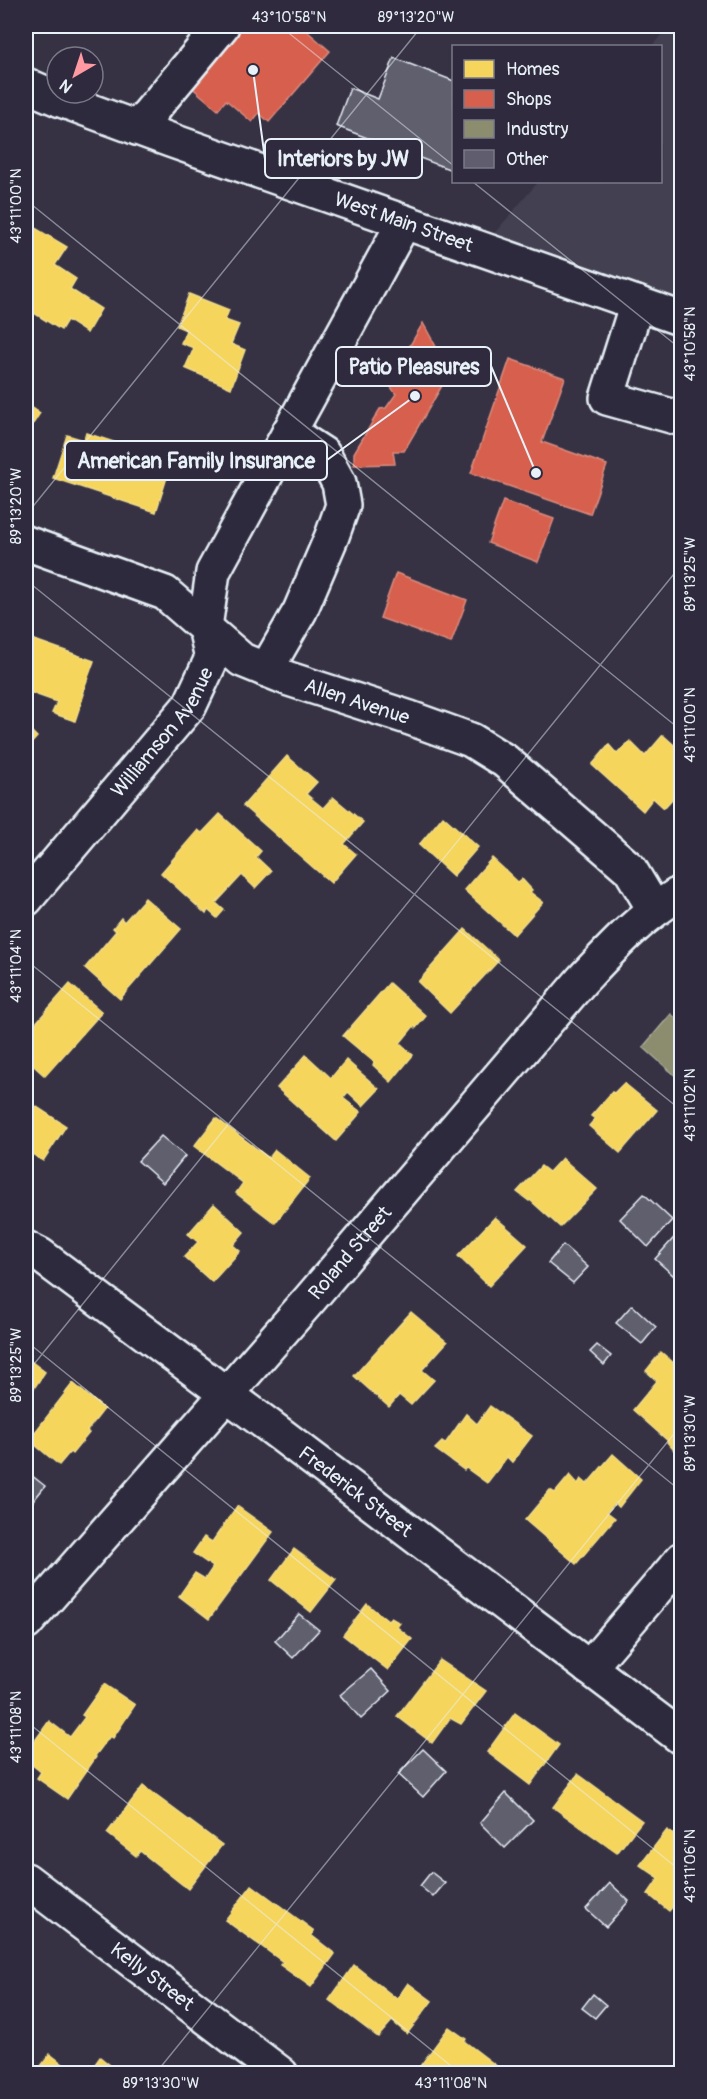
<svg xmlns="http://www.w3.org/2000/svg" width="707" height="2099" viewBox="0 0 707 2099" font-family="Pangolin,sans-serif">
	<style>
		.built { fill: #433f51 }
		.homes { fill: #f6d55c; stroke: #f2dd8b; stroke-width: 1.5 }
		.shops { fill: #d6604d; stroke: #db8c80; stroke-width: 1.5 }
		.industry { fill: #8c8c6e; stroke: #a8aa97; stroke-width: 1.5 }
		.building { fill: #605e6e; stroke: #e8f1f8; stroke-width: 1.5 }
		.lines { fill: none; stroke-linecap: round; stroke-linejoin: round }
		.minor-casing { stroke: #e8f1f8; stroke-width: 38 }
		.major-casing { stroke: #e8f1f8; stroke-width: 38 }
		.minor { stroke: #2f2a3d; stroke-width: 33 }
		.major { stroke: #2f2a3d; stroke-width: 33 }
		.ticks { fill: none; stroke: #e8f1f8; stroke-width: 1.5; stroke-opacity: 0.45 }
		.labels { text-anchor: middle; stroke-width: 6; stroke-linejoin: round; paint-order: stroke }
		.street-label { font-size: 20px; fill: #e8f1f8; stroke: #2f2a3d }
		.leader { fill: none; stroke: #e8f1f8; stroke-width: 2 }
		.callout-dot { fill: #e8f1f8; stroke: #2f2a3d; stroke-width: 2 }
		.callout { fill: #2f2a3d; stroke: #e8f1f8; stroke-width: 2 }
		.callout-label { font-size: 21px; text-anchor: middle; font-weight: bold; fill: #e8f1f8 }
		.neatline { fill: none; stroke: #e8f1f8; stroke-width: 2 }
		.ticks-label { font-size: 15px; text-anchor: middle; fill: #e8f1f8 }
	</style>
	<rect width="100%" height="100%" fill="#363244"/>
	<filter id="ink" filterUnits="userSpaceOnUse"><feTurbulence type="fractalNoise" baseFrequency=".0167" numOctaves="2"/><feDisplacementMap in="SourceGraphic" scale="12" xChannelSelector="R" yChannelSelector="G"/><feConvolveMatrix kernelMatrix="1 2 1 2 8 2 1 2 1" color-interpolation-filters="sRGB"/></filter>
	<g filter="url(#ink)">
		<!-- built -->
		<path class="built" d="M656 26H681V319L481 249 538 182H660V46H652L666 29Z"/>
		<!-- homes -->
		<g class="homes">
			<path d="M35 228 67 247 55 265 76 279 70 289 101 309 87 333 67 320 61 330 26 308V292L28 287 26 285V244Z"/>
			<path d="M189 294 229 310 225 320 239 325 231 344 245 350 231 388 185 368 194 348 181 343 186 330 177 326Z"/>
			<path d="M26 404 40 413 26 435Z"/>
			<path d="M86 433 157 456 154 466 169 471 156 512 53 478 67 435 84 440Z"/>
			<path d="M26 637 94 661 82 694H84L75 721 52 713 57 702 26 691Z"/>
			<path d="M26 726 37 737 26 749Z"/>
			<path d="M663 735 682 752V788L664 808 653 798 643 811 592 765 609 745 617 754 630 741 645 756Z"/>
			<path d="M287 756 317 782 306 794 323 808 333 797 363 822 344 844 356 854 331 883 243 806Z"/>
			<path d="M220 814 261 851 256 857 271 871 255 888 242 875 216 903 224 910 217 918 208 910 206 914 161 873 198 830 202 833Z"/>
			<path d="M443 816 478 847 453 876 419 845Z"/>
			<path d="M492 858 518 882 522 879 532 890 530 892 543 902 514 935 464 890Z"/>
			<path d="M145 898 181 929 120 999 85 968 116 931 113 928 121 918 124 922Z"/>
			<path d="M465 929 499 960 450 1013 418 982Z"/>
			<path d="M389 983 426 1016 416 1028 414 1026 400 1043 413 1055 391 1082 373 1065 374 1062 343 1036Z"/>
			<path d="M70 984 102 1012 45 1076 26 1059V1034Z"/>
			<path d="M306 1055 331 1078 346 1060 379 1089 363 1106 348 1092 343 1098 361 1112 336 1141 277 1088Z"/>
			<path d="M624 1083 657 1110 620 1153 589 1126 595 1119 591 1116 612 1092 614 1093Z"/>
			<path d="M26 1100 66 1126 43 1161 26 1150Z"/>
			<path d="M216 1118 269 1158 275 1150 310 1178 275 1223 236 1193 243 1183 194 1146Z"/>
			<path d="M562 1158 597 1189 560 1227 530 1200 529 1201 517 1192 541 1166 549 1172Z"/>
			<path d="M214 1204 244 1232 233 1245 240 1251 212 1282 184 1257 198 1242 188 1234Z"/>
			<path d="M495 1217 527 1245 489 1286 458 1256Z"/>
			<path d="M411 1312 447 1342 422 1370 434 1380 411 1405 399 1395 389 1407 354 1376Z"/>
			<path d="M26 1351 31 1355 28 1359 45 1372 26 1400Z"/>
			<path d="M661 1352 682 1370V1441L674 1450 667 1442 668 1441 633 1410 657 1381 646 1371Z"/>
			<path d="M73 1383 104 1409 87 1431 89 1433 72 1454 70 1452 59 1465 29 1440Z"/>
			<path d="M490 1406 532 1436 512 1462 507 1457 487 1483 466 1468 464 1470 435 1449 442 1442 445 1444 466 1414 477 1424Z"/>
			<path d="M613 1454 641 1479 619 1507 615 1503 607 1512 615 1518 576 1564 525 1520 550 1490 555 1493 570 1475 578 1484 581 1479 587 1484Z"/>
			<path d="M237 1506 273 1532 209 1619 179 1596 195 1573 205 1579 213 1567 193 1553 204 1537 212 1542Z"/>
			<path d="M294 1549 336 1580 311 1612 271 1580Z"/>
			<path d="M367 1604 388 1621 391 1618 400 1623 397 1627 412 1639 388 1670 343 1635Z"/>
			<path d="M440 1660 486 1691 461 1724 450 1718 432 1743 397 1716Z"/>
			<path d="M104 1684 135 1705 113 1738 110 1736 95 1756 96 1757 67 1799 37 1778 41 1772 26 1760V1753L49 1721 70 1737 85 1717 82 1715Z"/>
			<path d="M515 1713 559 1745 530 1785 487 1752Z"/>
			<path d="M578 1774 642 1821 617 1853 553 1807Z"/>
			<path d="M143 1786 222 1845 188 1889 140 1851 136 1856 107 1833Z"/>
			<path d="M667 1830 682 1841V1896L669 1911 648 1894 659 1878 640 1865Z"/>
			<path d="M252 1885 314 1931 311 1935 335 1954 311 1987 280 1965 283 1962 225 1920Z"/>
			<path d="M354 1965 397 1999 408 1983 432 2001 407 2034 392 2021 378 2037 329 2000Z"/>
			<path d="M449 2027 466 2039 464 2041 507 2074H424L418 2069Z"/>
			<path d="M50 2054 76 2074H35Z"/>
			<path d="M100 2057 121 2074H88Z"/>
		</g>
		<!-- shops -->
		<g class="shops">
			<path d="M228 26H301L330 51 269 122 259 113 252 122 226 100 218 110 182 79Z"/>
			<path d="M423 323 450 372 404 451H393L395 464 354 465V453L380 409 386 408 396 394 388 383Z"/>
			<path d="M510 359 565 378 542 442 607 465 590 514 471 473Z"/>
			<path d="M503 501 554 519 538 562 488 543Z"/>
			<path d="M396 573 467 600 451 643 380 618Z"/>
		</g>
		<!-- industry -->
		<path class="industry" d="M671 1014 682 1023V1074L678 1078 643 1047Z"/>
		<!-- building -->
		<g class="building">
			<path d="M394 58 454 81V171L336 126 350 88 378 99Z"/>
			<path d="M161 1136 185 1156 163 1183 138 1161Z"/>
			<path d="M644 1194 672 1220 648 1247 620 1219Z"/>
			<path d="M680 1231 682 1233V1283L655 1259Z"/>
			<path d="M563 1245 588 1267 573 1283 548 1263Z"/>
			<path d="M632 1305 656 1327 642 1344 616 1323Z"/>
			<path d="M597 1345 611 1356 604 1365 590 1352Z"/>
			<path d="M26 1471 45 1486 26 1510Z"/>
			<path d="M299 1614 319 1630 293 1658 275 1641Z"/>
			<path d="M371 1669 391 1691 361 1719 340 1695Z"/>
			<path d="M423 1749 446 1771 423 1797 398 1774Z"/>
			<path d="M506 1793 533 1820 505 1848 480 1823Z"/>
			<path d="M431 1872 445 1883 433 1897 420 1886Z"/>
			<path d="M610 1883 629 1901 606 1927 586 1909Z"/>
			<path d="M593 1994 606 2005 595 2018 582 2008Z"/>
		</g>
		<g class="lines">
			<defs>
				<g id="minor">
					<path d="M137 128 222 26"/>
					<path d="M637 303 607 398 682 419"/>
					<path id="s1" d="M26 543 165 593 242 660 289 679 410 718 471 740 505 761 630 869 654 909"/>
					<path d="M266 670 300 611 332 536 343 505 339 483 323 454 289 432"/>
					<path id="s2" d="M26 899 190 705 212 658 205 627 213 572 404 222"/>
					<path id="s3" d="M26 1248 40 1255 280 1434 682 1738"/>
					<path id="s4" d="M26 1623 310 1299 582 980C615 945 640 917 682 892"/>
					<path d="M589 1668 682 1559"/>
					<path id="s5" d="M26 1880 281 2074"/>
				</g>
				<g id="major">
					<path id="s6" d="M26 85 61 100 170 140 682 319"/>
				</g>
			</defs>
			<!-- minor casing -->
			<use href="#minor" class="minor-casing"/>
			<!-- major casing -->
			<use href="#major" class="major-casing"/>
			<!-- minor -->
			<use href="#minor" class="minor"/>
			<!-- major -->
			<use href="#major" class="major"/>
		</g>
	</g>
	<!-- ticks -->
	<path class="ticks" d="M280 26 454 166M473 182 682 350M26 200 682 731M26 515 422 26M26 580 682 1111M26 960 682 1492M26 1341 682 1872M26 1374 682 564M26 1721 461 2074M155 2074 682 1424"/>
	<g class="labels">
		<!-- street labels -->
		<g class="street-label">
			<text dy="7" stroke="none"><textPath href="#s6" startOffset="402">West Main Street</textPath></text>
			<text dy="7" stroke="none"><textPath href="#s1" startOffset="372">Allen Avenue</textPath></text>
			<text dy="7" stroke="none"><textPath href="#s2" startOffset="216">Williamson Avenue</textPath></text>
			<text dy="7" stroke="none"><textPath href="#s4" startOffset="492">Roland Street</textPath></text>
			<text dy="7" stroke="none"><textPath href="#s3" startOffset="410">Frederick Street</textPath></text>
			<text dy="7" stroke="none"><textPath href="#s5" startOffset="159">Kelly Street</textPath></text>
		</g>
	</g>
	<!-- callouts -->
	<path class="leader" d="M253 70L265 159M536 473L491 366M415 396L327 460"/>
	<g class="callout-dot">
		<circle cx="253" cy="70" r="6"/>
		<circle cx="536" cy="473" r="6"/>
		<circle cx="415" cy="396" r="6"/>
	</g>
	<g class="callout">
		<rect x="265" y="139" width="157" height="39" rx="6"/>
		<rect x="336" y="347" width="155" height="39" rx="6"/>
		<rect x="65" y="441" width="262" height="39" rx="6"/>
	</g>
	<g class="callout-label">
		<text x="343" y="166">Interiors by JW</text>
		<text x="414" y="374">Patio Pleasures</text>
		<text x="196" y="468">American Family Insurance</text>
	</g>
	<!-- margin -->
	<rect width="707" height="2099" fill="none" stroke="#2f2a3d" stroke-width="66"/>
	<!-- legend -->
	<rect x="452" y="45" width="210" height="138" fill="#2f2a3d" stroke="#797a88" stroke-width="1.5"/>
	<rect x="464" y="60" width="30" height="18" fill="#f6d55c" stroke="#797a88" stroke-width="1.5"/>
	<text x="506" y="75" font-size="18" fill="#e8f1f8">Homes</text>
	<rect x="464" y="90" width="30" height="18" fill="#d6604d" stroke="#797a88" stroke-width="1.5"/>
	<text x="506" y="105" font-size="18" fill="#e8f1f8">Shops</text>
	<rect x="464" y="120" width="30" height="18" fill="#8c8c6e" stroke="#797a88" stroke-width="1.5"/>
	<text x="506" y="135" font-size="18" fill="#e8f1f8">Industry</text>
	<rect x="464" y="150" width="30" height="18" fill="#605e6e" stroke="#797a88" stroke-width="1.5"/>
	<text x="506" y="165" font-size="18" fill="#e8f1f8">Other</text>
	<!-- north arrow -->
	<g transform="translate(75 75) rotate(219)"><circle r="28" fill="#2f2a3d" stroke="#797a88" stroke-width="1.5"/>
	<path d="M0-4.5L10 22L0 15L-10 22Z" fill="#ff9aa2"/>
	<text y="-9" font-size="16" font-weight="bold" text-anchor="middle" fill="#e8f1f8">N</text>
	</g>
	<rect x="33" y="33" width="641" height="2033" class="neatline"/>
	<g class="ticks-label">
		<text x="289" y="22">43°10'58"N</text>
		<text x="416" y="22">89°13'20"W</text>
		<text transform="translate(16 206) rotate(-90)" y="5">43°11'00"N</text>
		<text transform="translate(690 344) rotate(-90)" y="5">43°10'58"N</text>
		<text transform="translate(16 506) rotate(-90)" y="5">89°13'20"W</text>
		<text transform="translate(690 574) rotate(-90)" y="5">89°13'25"W</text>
		<text transform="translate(690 725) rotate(-90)" y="5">43°11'00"N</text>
		<text transform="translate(16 966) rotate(-90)" y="5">43°11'04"N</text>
		<text transform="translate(690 1105) rotate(-90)" y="5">43°11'02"N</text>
		<text transform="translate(16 1365) rotate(-90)" y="5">89°13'25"W</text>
		<text transform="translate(690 1433) rotate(-90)" y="5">89°13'30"W</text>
		<text transform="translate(16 1727) rotate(-90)" y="5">43°11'08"N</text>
		<text transform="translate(690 1866) rotate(-90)" y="5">43°11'06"N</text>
		<text x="161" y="2088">89°13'30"W</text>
		<text x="451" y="2088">43°11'08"N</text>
	</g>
</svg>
